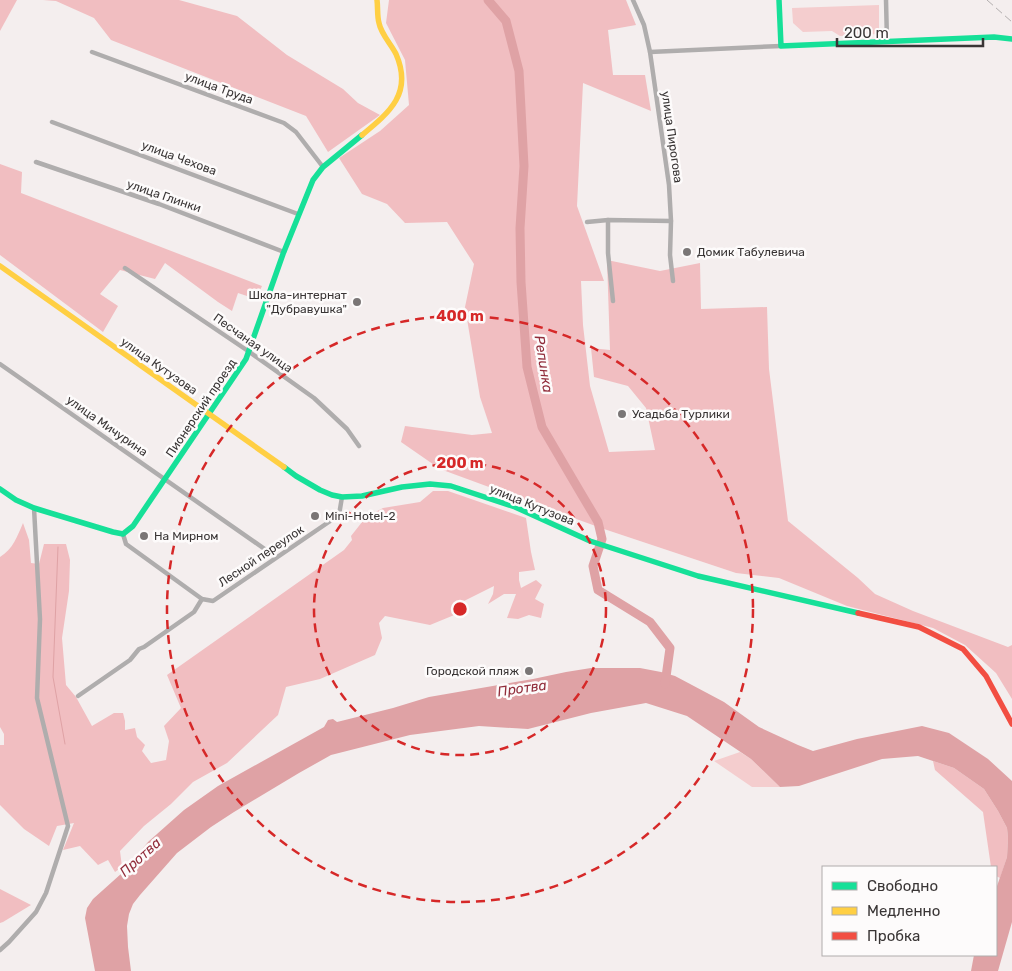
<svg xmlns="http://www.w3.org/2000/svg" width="1012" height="971" viewBox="0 0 1012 971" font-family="Rubik,sans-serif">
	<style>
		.green { fill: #f4cdce }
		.forest { fill: #f1bec1 }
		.water { fill: #dfa2a5 }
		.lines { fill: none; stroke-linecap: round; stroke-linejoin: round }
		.stream { stroke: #dfa2a5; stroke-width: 1 }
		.river { stroke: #dfa2a5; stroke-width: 9 }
		.street { stroke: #afadad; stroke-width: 4.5 }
		.fast { stroke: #16e098; stroke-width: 5.5 }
		.slow { stroke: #ffcf43; stroke-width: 5.5 }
		.jam { stroke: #f24e42; stroke-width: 5.5 }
		.rail { stroke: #b2aeae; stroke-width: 1; stroke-dasharray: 8 4; stroke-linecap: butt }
		.ring { fill: none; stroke: #d62828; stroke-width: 2.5; stroke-dasharray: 9 6 }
		.poi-dot { fill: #7a7676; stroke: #fdfbfb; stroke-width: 2 }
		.labels { text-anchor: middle; stroke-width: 5; stroke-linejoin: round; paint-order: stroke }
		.street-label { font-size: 12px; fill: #393535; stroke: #fdfbfb }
		.poi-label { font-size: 12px; fill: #393535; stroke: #fdfbfb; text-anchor: start }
		.water-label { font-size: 14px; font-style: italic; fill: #912d3b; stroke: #fdfbfb }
		.centre { fill: #d62828; stroke: #fdfbfb; stroke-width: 2.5 }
		.ring-label { font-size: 15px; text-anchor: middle; font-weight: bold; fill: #d62828; stroke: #fdfbfb; stroke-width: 5; stroke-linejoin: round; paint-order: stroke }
	</style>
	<rect width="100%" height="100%" fill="#f4eeee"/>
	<!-- green -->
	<g class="green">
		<path d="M879 5V34L840 36 832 31 803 32 793 23 792 8Z"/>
		<path d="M740 752 751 759 780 787H752L714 761Z"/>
	</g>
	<!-- forest -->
	<g class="forest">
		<path d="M0 0H17L0 31Z"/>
		<path d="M43 0H179L237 16 287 55 343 89 358 103 380 115 328 152 306 116 111 40 94 18 56 1Z"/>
		<path d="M389 0H626L636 25 608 30 613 75H645L651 111 583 83 577 206 604 281H581L583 325 590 386 609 452 655 450 646 408 628 386 594 377 591 348 610 350 607 260 660 271 700 263 701 309 767 307 769 369 788 521 858 578 875 594 913 611 1008 647 1012 645V699L996 673 965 645 933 628 847 606 779 578 736 573 601 528 440 469 401 442 405 426 472 435 492 433 480 397 465 307 474 264 447 222 405 223 387 204 362 194 339 158 380 131 409 105 405 60 386 23Z"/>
		<path d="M0 164 22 172 21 193 262 286 256 299 238 293 232 311 218 302 165 263 155 279 120 270 100 294 118 306 103 332 0 255Z"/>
		<path d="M433 491H448L526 518 531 552 535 570 519 572V580L521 588 536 580 542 585 535 599 544 604 541 618 529 615 518 619 507 618 516 594H504L488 604 493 594 494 586 464 601V611L430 625 385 616 379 623 382 638 375 655 320 679 286 687 278 715 227 763 193 782 171 804 144 826 120 851 122 867 115 872 108 860 98 865 80 846 63 850 74 823 57 826 49 846 24 829 0 805V745H4V734L0 727V557C13 549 17 537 23 523L29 540 31 563 39 564 44 544H66L70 560 69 591 62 638 66 685 76 697 92 726 114 713H123L125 721V730L135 728 137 737 145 745 142 751 151 763 166 760 169 741 164 726 181 708 167 675 344 550 352 540 351 536 366 517 383 508 420 502Z"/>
		<path d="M933 761 954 768 984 789 998 811 1007 828 1008 838 1007 857 1000 878 996 876V867H991L983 812 935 770Z"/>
		<path d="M0 889 31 905 3 922 0 923Z"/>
	</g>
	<!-- water -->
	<path class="water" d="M591 668H640L661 672 675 676 724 702 759 727 798 745 813 751 857 739 922 726 949 733 988 759 1012 781V922L998 971H971L974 955H996V889L1007 857 1008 838 1007 828 998 811 984 789 954 768 918 756 882 759 799 786 780 787 751 759 687 716 646 703 591 713 528 729 479 726 410 735 331 755 299 773 234 812 211 827 177 853 140 895 133 904 129 914 127 926 128 947 131 971H95L85 918 87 908 93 899 122 873 148 842 184 810 218 786 324 727 328 720 333 719 337 722 393 708 429 697 533 679 566 672Z"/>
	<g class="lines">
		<!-- stream -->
		<path class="stream" d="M58 547 53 677 65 744"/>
		<!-- river -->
		<path class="river" d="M488 0 506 21 519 71 524 166 520 228 521 282 527 367 542 427 579 490 598 522 602 539 593 566 598 590 650 622 670 648 665 684"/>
		<!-- street -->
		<g class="street">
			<path d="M633 0 644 25 650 52 669 185 671 221 670 255 673 281"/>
			<path d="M886 0 887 41"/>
			<path d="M92 52 284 123 296 132 323 167"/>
			<path d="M650 52 781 46"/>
			<path d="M52 122 298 214"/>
			<path d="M36 162 159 204 284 252"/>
			<path d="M608 220V253L613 301"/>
			<path d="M587 222 608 220 671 221"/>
			<path d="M125 268 248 351 314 398 347 429 359 446"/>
			<path d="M0 364 276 557"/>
			<path d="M123 534 126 544 202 599 213 601 339 515 342 497"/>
			<path d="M78 696 130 660 139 649 144 647 194 612 202 599"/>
			<path d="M0 950 9 942 36 912 46 893 68 826 37 698 40 619 34 508"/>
		</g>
		<!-- fast -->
		<g class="fast">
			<path d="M779 0 781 46 994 37 1012 39"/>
			<path d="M284 467 296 476 320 490 332 495 342 497 362 496 402 487 430 484 451 486 515 507 590 541 698 576 858 613"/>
			<path d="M0 489 16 500 34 508 113 532 123 534 133 526 246 359 283 254 313 180 323 167 362 135"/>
		</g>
		<!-- slow -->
		<g class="slow">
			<path d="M362 135C390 112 413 93 396 54 391 44 381 34 379 23 377 16 378 8 377 0"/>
			<path d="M0 266 284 467"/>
		</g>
		<!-- jam -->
		<path class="jam" d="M858 613 919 627 963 649 986 676 1012 724"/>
		<!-- rail -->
		<path class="rail" d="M987 0 1012 22"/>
	</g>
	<!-- distance rings -->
	<g class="ring">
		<circle cx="460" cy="609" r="146"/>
		<circle cx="460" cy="609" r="293"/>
	</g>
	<!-- markers -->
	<g class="poi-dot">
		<circle cx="687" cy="252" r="5"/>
		<circle cx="357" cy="302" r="5"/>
		<circle cx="622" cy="414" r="5"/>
		<circle cx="315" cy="516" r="5"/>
		<circle cx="144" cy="536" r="5"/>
		<circle cx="529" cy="671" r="5"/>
	</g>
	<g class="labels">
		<!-- street labels -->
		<g class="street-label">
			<text transform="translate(219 88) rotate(20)" y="4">улица Труда</text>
			<text transform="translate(672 137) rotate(82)" y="4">улица Пирогова</text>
			<text transform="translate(179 158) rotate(20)" y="4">улица Чехова</text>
			<text transform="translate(164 196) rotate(19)" y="4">улица Глинки</text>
			<text transform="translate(253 343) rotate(35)" y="4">Песчаная улица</text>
			<text transform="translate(159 366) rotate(35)" y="4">улица Кутузова</text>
			<text transform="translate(201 408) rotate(-56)" y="4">Пионерский проезд</text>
			<text transform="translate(107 426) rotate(35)" y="4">улица Мичурина</text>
			<text transform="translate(532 505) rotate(22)" y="4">улица Кутузова</text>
			<text transform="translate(261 556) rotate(-34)" y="4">Лесной переулок</text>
		</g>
		<!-- poi labels -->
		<g class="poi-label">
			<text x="697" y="256">Домик Табулевича</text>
			<text x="347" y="299" text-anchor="end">Школа-интернат<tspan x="347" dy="14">"Дубравушка"</tspan></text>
			<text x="632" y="418">Усадьба Турлики</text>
			<text x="325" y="520">Mini-Hotel-2</text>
			<text x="154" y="540">На Мирном</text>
			<text x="519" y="675" text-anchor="end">Городской пляж</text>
		</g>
		<!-- water labels -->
		<g class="water-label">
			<text transform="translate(544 364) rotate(81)" y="5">Репинка</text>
			<text transform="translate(522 688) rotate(-8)" y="5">Протва</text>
			<text transform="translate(140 857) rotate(-42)" y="5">Протва</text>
		</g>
	</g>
	<circle cx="460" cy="609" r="8" class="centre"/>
	<g class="ring-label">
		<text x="460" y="321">400 m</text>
		<text x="460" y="468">200 m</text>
	</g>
	<!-- legend -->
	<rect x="822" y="866" width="175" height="90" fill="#fdfbfb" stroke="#afacac"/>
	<rect x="832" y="882" width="25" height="8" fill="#16e098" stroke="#afacac"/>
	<text x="867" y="891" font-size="15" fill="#393535">Свободно</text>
	<rect x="832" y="907" width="25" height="8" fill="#ffcf43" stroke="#afacac"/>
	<text x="867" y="916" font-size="15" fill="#393535">Медленно</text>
	<rect x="832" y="932" width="25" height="8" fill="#f24e42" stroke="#afacac"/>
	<text x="867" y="941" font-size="15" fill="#393535">Пробка</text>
	<!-- scale -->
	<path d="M837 38v8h146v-8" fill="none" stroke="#393535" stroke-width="2.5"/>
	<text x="844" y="38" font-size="15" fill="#393535" stroke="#fdfbfb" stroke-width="4" paint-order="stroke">200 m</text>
</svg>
